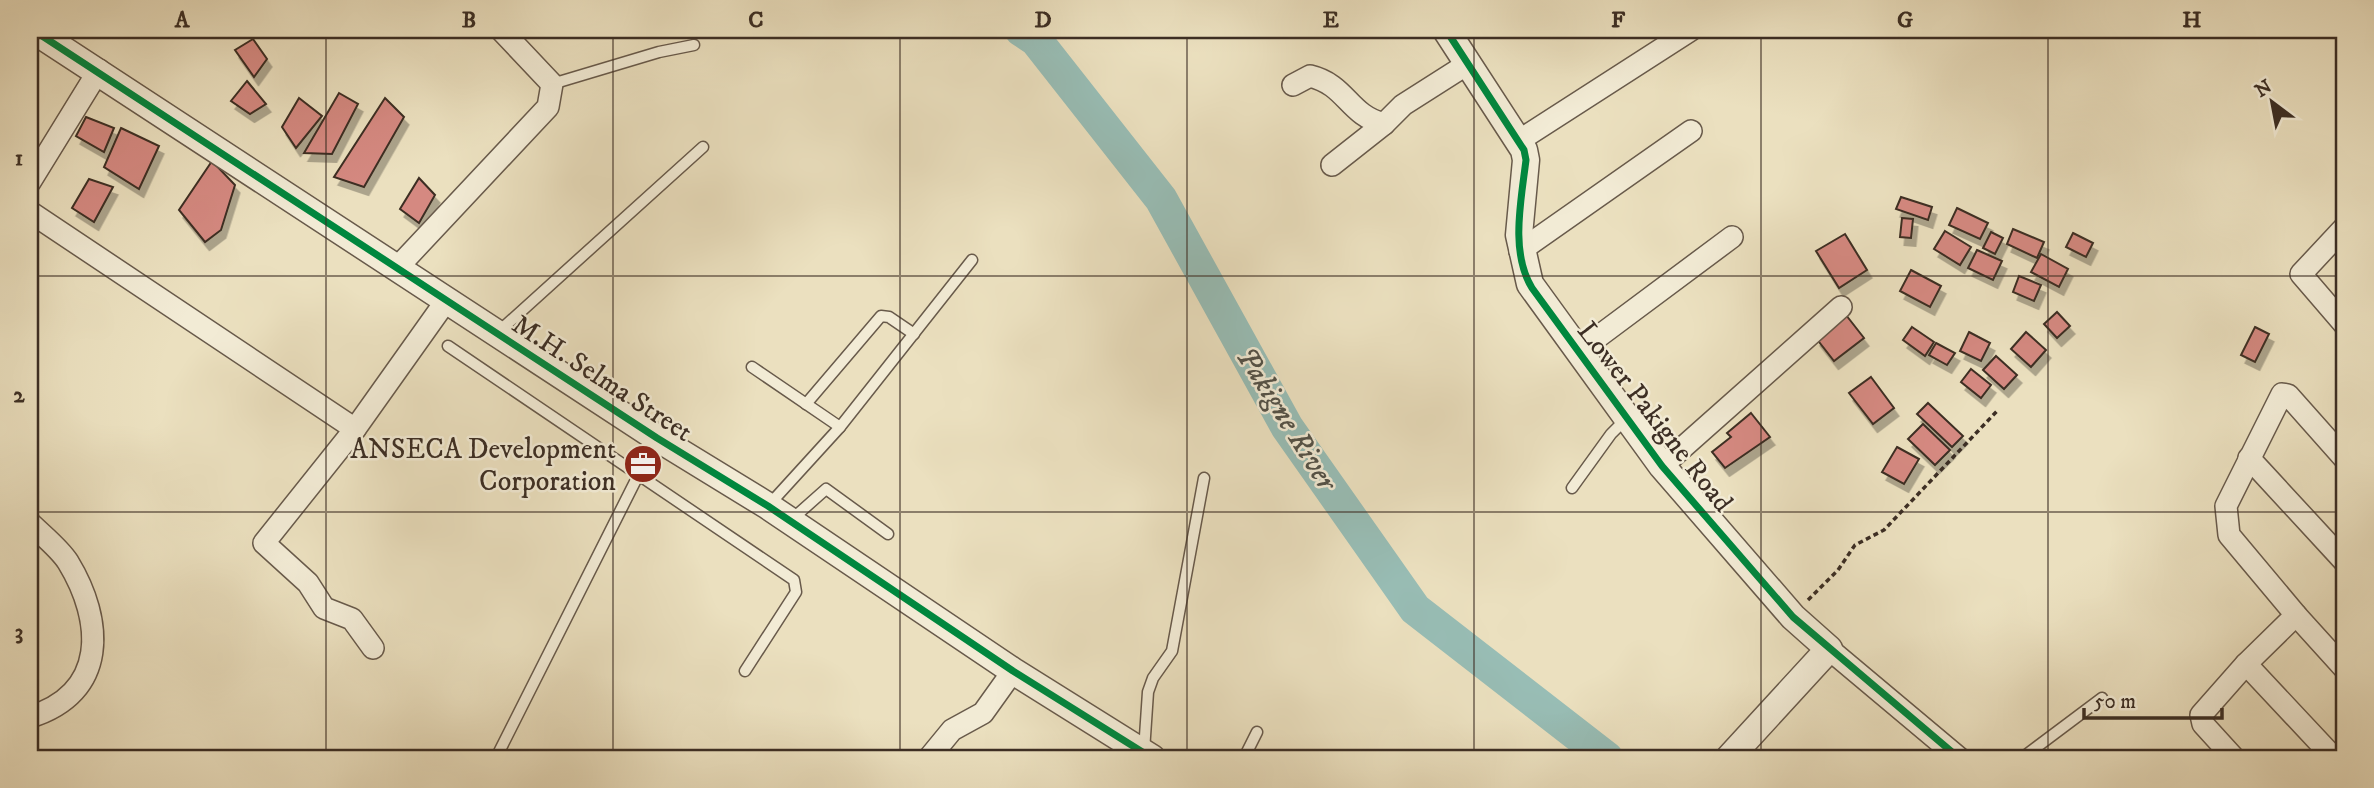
<svg xmlns="http://www.w3.org/2000/svg" width="2374" height="788" viewBox="0 0 2374 788" font-family="'IM FELL DW Pica',serif">
	<style>
		.lines { fill: none; stroke-linecap: round; stroke-linejoin: round }
		.river { stroke: #98bdb5; stroke-width: 33 }
		.building { fill: #d58981; stroke: #3c2e24; stroke-width: 2; filter: url(#shadow) }
		.service-casing { stroke: #685a4b; stroke-width: 13 }
		.minor-casing { stroke: #685a4b; stroke-width: 24 }
		.tertiary-casing { stroke: #685a4b; stroke-width: 29 }
		.path { stroke: #3c2e24; stroke-width: 3.5; stroke-dasharray: 5 3.5; stroke-linecap: butt }
		.service { stroke: #f2ebd5; stroke-width: 10 }
		.minor { stroke: #f2ebd5; stroke-width: 21 }
		.tertiary { stroke: #f2ebd5; stroke-width: 26 }
		.cycleway-casing { stroke: #f2ebd5; stroke-width: 11 }
		.cycleway { stroke: #00873e; stroke-width: 7 }
		.grid { fill: none; stroke: #3c2e24; stroke-width: 2; stroke-opacity: 0.55 }
		.labels { text-anchor: middle; stroke-width: 5; stroke-linejoin: round; paint-order: stroke }
		.street-label { font-size: 28px; fill: #3c2e24; stroke: #f2ebd5 }
		.poi-label { font-size: 28px; fill: #3c2e24; stroke: #f2ebd5; text-anchor: end }
		.water-label { font-size: 30px; font-style: italic; fill: #535248; stroke: #f2ebd5 }
		.neatline { fill: none; stroke: #3c2e24; stroke-width: 2.5 }
		.grid-label { font-size: 23px; text-anchor: middle; font-weight: bold; fill: #3c2e24 }
	</style>
	<defs>
		<filter id="shadow"><feDropShadow dx="4.5" dy="8" stdDeviation="0" flood-color="#0004"/></filter>
	</defs>
	<rect width="100%" height="100%" fill="#ebe0bf"/>
	<filter id="stains"><feTurbulence type="fractalNoise" baseFrequency=".00286" numOctaves="4"/><feColorMatrix values="0 0 0 0 .2 0 0 0 0 .09 0 0 0 0 .02 0 0 0 .5 -.17"/></filter>
	<radialGradient id="worn" r=".72"><stop offset=".6" stop-color="#630" stop-opacity="0"/><stop offset="1" stop-color="#630" stop-opacity=".3"/></radialGradient>
	<g class="lines">
		<!-- river -->
		<path class="river" d="M1021 30 1036 40 1161 199 1287 427 1415 609 1607 758"/>
	</g>
	<!-- building -->
	<g class="building">
		<path d="M253 39 267 59 254 77 235 50Z"/>
		<path d="M247 81 266 104 250 114 231 101Z"/>
		<path d="M339 93 358 104 332 154 304 153Z"/>
		<path d="M299 98 322 116 296 148 282 127Z"/>
		<path d="M385 98 404 117 364 187 334 177Z"/>
		<path d="M86 117 114 128 104 152 76 136Z"/>
		<path d="M121 128 159 146 139 189 104 167Z"/>
		<path d="M212 161 235 185 221 230 205 242 179 210Z"/>
		<path d="M419 178 435 195 419 223 400 209Z"/>
		<path d="M89 179 113 187 94 222 72 208Z"/>
		<path d="M1901 197 1932 207 1928 220 1896 209Z"/>
		<path d="M1957 208 1988 223 1980 239 1949 225Z"/>
		<path d="M1902 218 1913 219 1911 238 1900 237Z"/>
		<path d="M2013 229 2044 242 2037 258 2007 244Z"/>
		<path d="M1945 231 1971 247 1960 265 1934 249Z"/>
		<path d="M1991 232 2003 238 1995 254 1983 248Z"/>
		<path d="M2073 233 2093 243 2086 257 2066 247Z"/>
		<path d="M1845 234 1867 270 1839 288 1816 251Z"/>
		<path d="M1977 250 2002 261 1993 280 1968 268Z"/>
		<path d="M2041 254 2068 269 2059 287 2031 272Z"/>
		<path d="M1911 270 1941 286 1930 307 1900 291Z"/>
		<path d="M2019 276 2041 285 2034 301 2013 292Z"/>
		<path d="M2057 312 2070 326 2057 338 2044 324Z"/>
		<path d="M1846 315 1864 338 1834 361 1816 338Z"/>
		<path d="M1912 327 1934 342 1925 356 1903 340Z"/>
		<path d="M2255 327 2269 334 2255 362 2241 355Z"/>
		<path d="M1969 332 1990 343 1981 361 1960 351Z"/>
		<path d="M2026 332 2046 350 2031 367 2011 349Z"/>
		<path d="M1936 343 1955 353 1947 365 1929 355Z"/>
		<path d="M1996 356 2017 375 2004 389 1983 370Z"/>
		<path d="M1971 369 1991 385 1981 398 1961 382Z"/>
		<path d="M1871 377 1894 408 1873 424 1849 393Z"/>
		<path d="M1928 403 1963 436 1952 447 1917 414Z"/>
		<path d="M1751 413 1770 437 1725 468 1712 452 1731 437 1727 433Z"/>
		<path d="M1923 424 1950 450 1935 465 1908 439Z"/>
		<path d="M1897 447 1919 459 1904 484 1882 472Z"/>
	</g>
	<g class="lines">
		<defs>
			<g id="service">
				<path d="M552 84 659 52 694 45"/>
				<path d="M496 334 703 147"/>
				<path d="M448 346 794 580 796 592 745 671"/>
				<path d="M752 367 840 427"/>
				<path d="M806 404 881 316 889 317 914 334"/>
				<path d="M1572 488 1611 434 1626 419"/>
				<path d="M768 506 840 427 972 260"/>
				<path d="M790 521 826 489 888 534"/>
				<path d="M1144 751 1148 692 1153 678 1172 651 1204 478"/>
				<path d="M496 758 657 438"/>
				<path d="M1244 758 1257 732"/>
				<path d="M2022 758 2102 698"/>
			</g>
			<g id="minor">
				<path d="M1293 85 1310 76C1347 85 1348 115 1384 124"/>
				<path d="M1520 140 1691 30"/>
				<path d="M1332 165 1384 124 1403 105 1469 63"/>
				<path d="M30 182 99 70"/>
				<path d="M30 212 355 429"/>
				<path d="M2344 228 2301 274 2344 324"/>
				<path d="M1520 251 1691 131"/>
				<path d="M396 269 548 107 552 84 501 30"/>
				<path d="M1579 351 1732 237"/>
				<path d="M2249 458 2344 561"/>
				<path d="M2344 458 2288 395 2282 394 2226 506 2229 535 2296 615 2344 668"/>
				<path d="M1662 466 1841 307"/>
				<path d="M30 523C42 535 59 548 68 562 104 621 108 693 30 717"/>
				<path d="M373 648 352 619 324 608 308 583 264 543 355 429 446 301"/>
				<path d="M1829 649 1959 758"/>
				<path d="M2246 664 2334 758"/>
				<path d="M929 758 952 730 983 713 1013 671"/>
				<path d="M2234 758 2203 724 2201 715 2246 664 2296 615"/>
			</g>
			<g id="tertiary">
				<path d="M33 30 657 438 768 506 1013 671 1152 758"/>
				<path d="M1446 30 1524 150 1526 160 1519 235 1530 284 1662 466 1793 617 1829 649 1729 758"/>
			</g>
		</defs>
		<!-- service casing -->
		<use href="#service" class="service-casing"/>
		<!-- minor casing -->
		<use href="#minor" class="minor-casing"/>
		<!-- tertiary casing -->
		<use href="#tertiary" class="tertiary-casing"/>
		<!-- path -->
		<path class="path" d="M1808 600 1838 570 1855 545 1884 530 1998 410"/>
		<!-- service -->
		<use href="#service" class="service"/>
		<!-- minor -->
		<use href="#minor" class="minor"/>
		<!-- tertiary -->
		<use href="#tertiary" class="tertiary"/>
		<defs>
			<g id="cycleway">
				<path d="M33 30 657 438 768 506 1013 671 1152 758"/>
				<path d="M1446 30 1524 150 1526 160C1521 201 1510 252 1532 288L1662 466 1793 617 1959 758"/>
			</g>
		</defs>
		<!-- cycleway casing -->
		<use href="#cycleway" class="cycleway-casing"/>
		<!-- cycleway -->
		<use href="#cycleway" class="cycleway"/>
	</g>
	<!-- grid -->
	<path class="grid" d="M326 30V758M613 30V758M900 30V758M1187 30V758M1474 30V758M1761 30V758M2048 30V758M30 276H2344M30 512H2344"/>
	<!-- icons -->
	<defs>
		<symbol id="office-disc" viewBox="-11 -11 22 22"><circle r="9.5" fill="#8f2418" stroke="#f2ebd5"/><path d="M-6-3h4V-5.5h4V-3h4V5H-6ZM-1-4.5V-3h2v-1.5ZM-6 0V1H6V0Z" fill="#fff"/></symbol>
	</defs>
	<g fill-rule="evenodd">
		<use href="#office-disc" x="621" y="442" width="44" height="44"/>
	</g>
	<g class="labels">
		<!-- street labels -->
		<g class="street-label">
			<text transform="translate(603 377) rotate(33)" y="10">M.H. Selma Street</text>
			<text transform="translate(1656 416) rotate(52)" y="10">Lower Pakigne Road</text>
		</g>
		<!-- poi labels -->
		<g class="poi-label">
			<text x="616" y="458">ANSECA Development<tspan x="616" dy="32">Corporation</tspan></text>
		</g>
		<!-- water labels -->
		<g class="water-label">
			<text transform="translate(1287 418) rotate(58)" y="10">Pakigne River</text>
		</g>
	</g>
	<!-- margin -->
	<rect width="2374" height="788" fill="none" stroke="#ebe0bf" stroke-width="77"/>
	<!-- north arrow -->
	<g transform="translate(2272 102) rotate(328)" stroke="#f2ebd5" stroke-width="5" paint-order="stroke">
	<path d="M0-5L12 26L0 18L-12 26Z" fill="#3c2e24"/>
	<text y="-10" font-size="19" font-weight="bold" text-anchor="middle" fill="#3c2e24">N</text>
	</g>
	<!-- scale -->
	<path d="M2084 708v10h138v-10" fill="none" stroke="#3c2e24" stroke-width="3.5"/>
	<text x="2094" y="708" font-size="21" fill="#3c2e24" stroke="#f2ebd5" stroke-width="5" paint-order="stroke">50 m</text>
	<rect x="38" y="38" width="2298" height="712" class="neatline"/>
	<g class="grid-label">
		<text x="182" y="27">A</text>
		<text x="469" y="27">B</text>
		<text x="756" y="27">C</text>
		<text x="1043" y="27">D</text>
		<text x="1331" y="27">E</text>
		<text x="1618" y="27">F</text>
		<text x="1905" y="27">G</text>
		<text x="2192" y="27">H</text>
		<text x="19" y="165">1</text>
		<text x="19" y="402">2</text>
		<text x="19" y="639">3</text>
	</g>
	<rect width="100%" height="100%" filter="url(#stains)"/>
	<rect width="100%" height="100%" fill="url(#worn)"/>
</svg>
